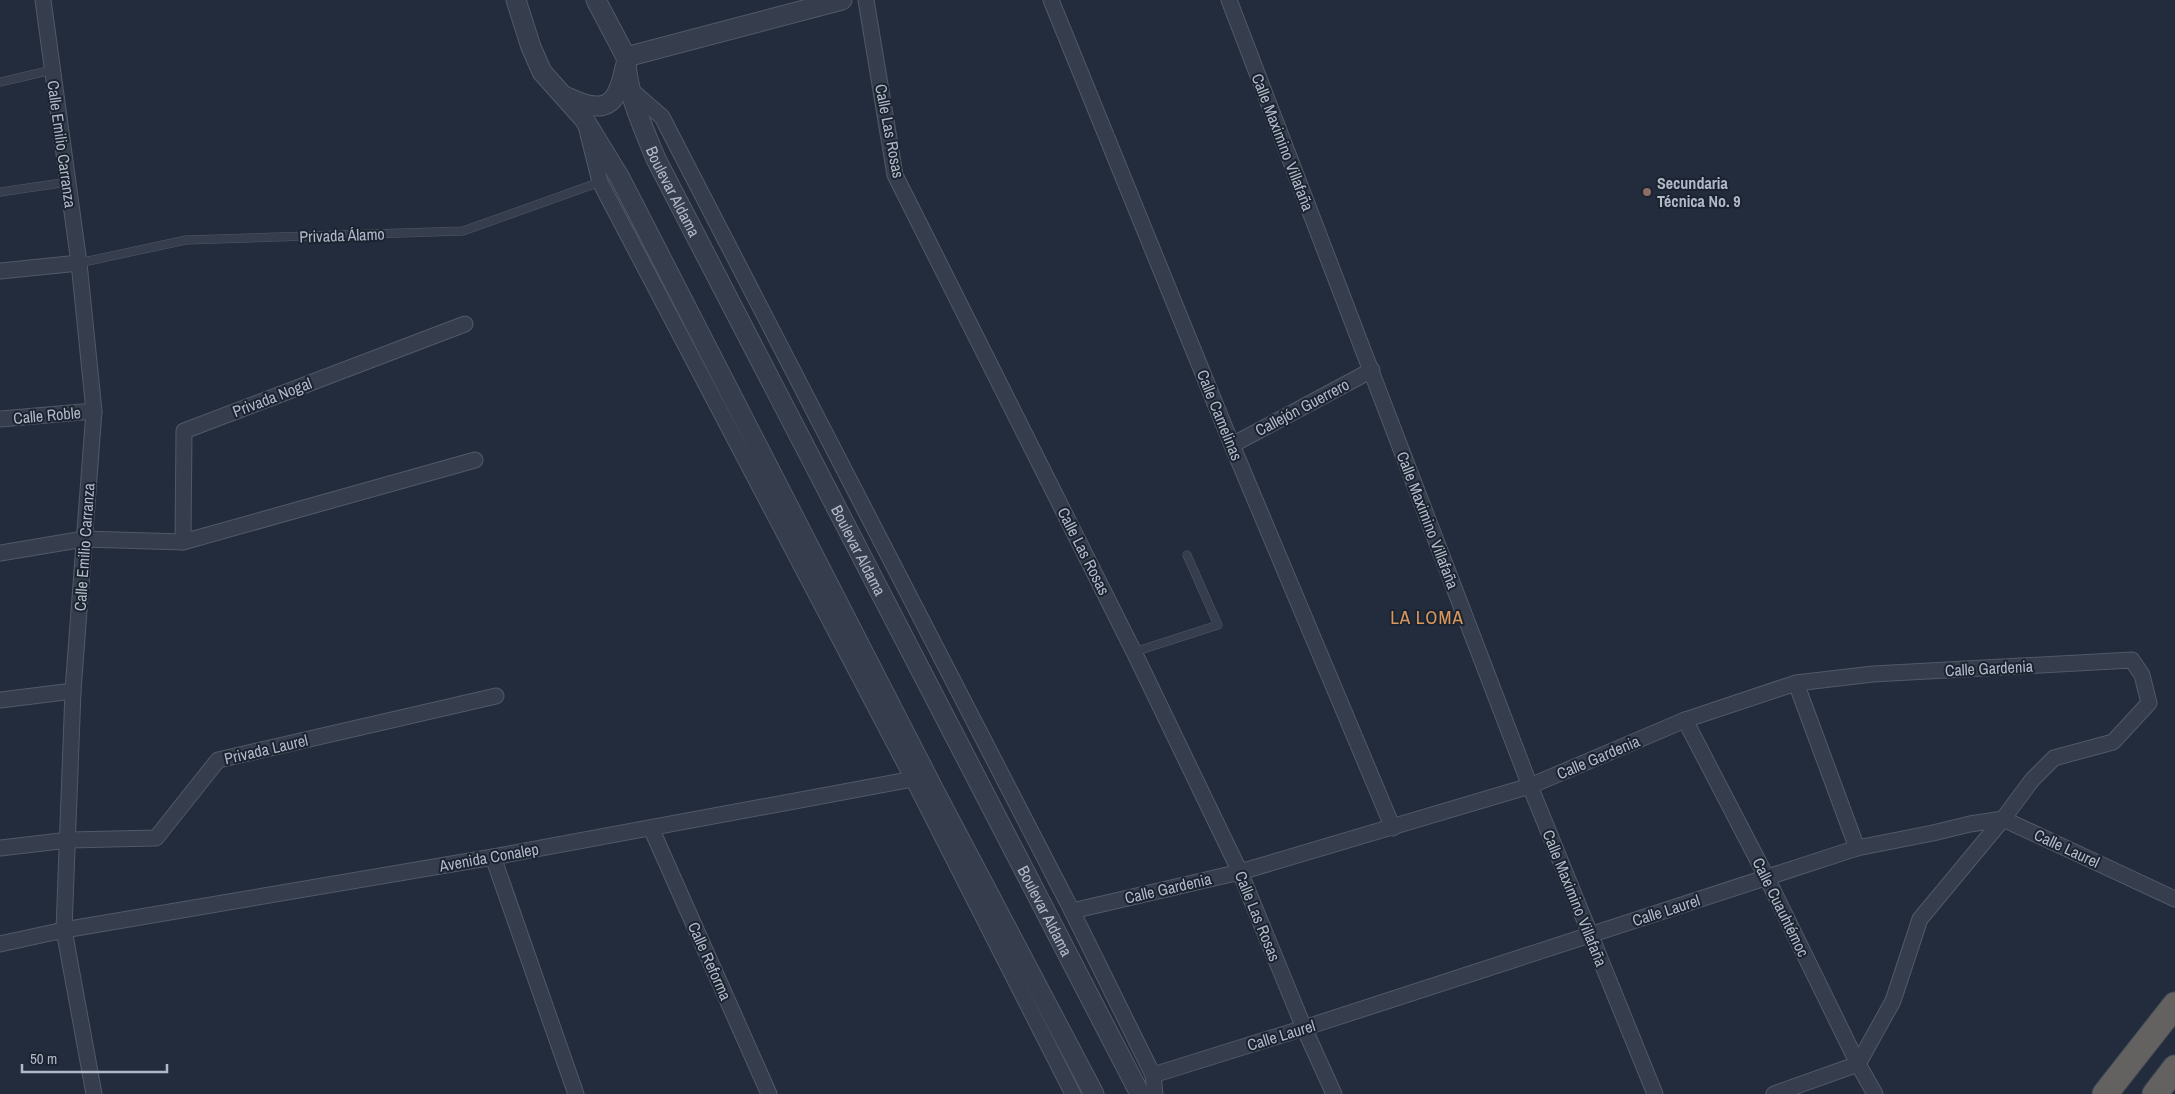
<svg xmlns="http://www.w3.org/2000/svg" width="2175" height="1094" viewBox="0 0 2175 1094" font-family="'Archivo Narrow',sans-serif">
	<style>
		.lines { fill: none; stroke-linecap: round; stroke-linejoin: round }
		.service-casing { stroke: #515967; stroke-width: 9 }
		.minor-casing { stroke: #515967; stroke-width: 17 }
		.tertiary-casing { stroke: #515967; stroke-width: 21 }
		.trunk-casing { stroke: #414957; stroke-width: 27 }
		.service { stroke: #363e4d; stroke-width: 8 }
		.minor { stroke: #363e4d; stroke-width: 15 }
		.tertiary { stroke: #363e4d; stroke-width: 19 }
		.trunk { stroke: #636260; stroke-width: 25 }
		.education-dot { fill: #8d6e63; stroke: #1b2331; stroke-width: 2 }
		.labels { text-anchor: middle; stroke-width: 4; stroke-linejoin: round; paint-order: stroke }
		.street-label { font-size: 16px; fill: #b1b9c8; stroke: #1b2331 }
		.poi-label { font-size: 16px; font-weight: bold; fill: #b1b9c8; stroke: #1b2331; text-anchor: start }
		.quarter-label { font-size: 19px; letter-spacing: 1px; fill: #d9975c; stroke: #1b2331 }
	</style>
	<rect width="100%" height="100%" fill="#222c3c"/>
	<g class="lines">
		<defs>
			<g id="service">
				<path d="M0 82 52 70"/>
				<path d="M0 192 68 182"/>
				<path d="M79 263 186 240 463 231 600 182"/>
				<path d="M1134 652 1218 625 1187 555"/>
			</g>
			<g id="minor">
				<path d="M43 0 79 263 94 411 73 691 64 930 94 1094"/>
				<path d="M866 0 895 175 1134 652 1240 872 1304 1028 1334 1094"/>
				<path d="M1051 0 1232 445 1393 828"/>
				<path d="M1229 0 1530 786 1655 1094"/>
				<path d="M631 90 662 117 1072 911 1153 1075 1155 1094"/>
				<path d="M587 130 600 182 913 779 1073 1094"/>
				<path d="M0 271 79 263"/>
				<path d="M0 419 94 411"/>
				<path d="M1232 445 1372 370"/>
				<path d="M183 542 184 431 465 324"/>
				<path d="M0 553 84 539 183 542 475 460"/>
				<path d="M1796 683 1857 848"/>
				<path d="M0 700 73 691"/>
				<path d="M1685 720 1767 878 1858 1064 1875 1094"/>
				<path d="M651 828 769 1094"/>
				<path d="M0 848 69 840 156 838 218 760 496 696"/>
				<path d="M493 857 576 1094"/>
				<path d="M1072 911 1240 872 1530 786 1685 720 1796 683 1873 674 2132 660 2142 675 2149 703 2113 742 2054 758 2032 780 2003 819 1920 919 1893 1001 1858 1064 1774 1094"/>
				<path d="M0 944 64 930 493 857 913 779"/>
				<path d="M1153 1075 1304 1028 1857 848 1933 833 1970 824 2003 819 2175 899"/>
			</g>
			<g id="tertiary">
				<path d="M516 0 531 47 542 72 584 119 620 178 935 792 1094 1094"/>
				<path id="s1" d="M596 0 626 57C626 92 643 127 656 159L1140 1094"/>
				<path d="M626 57 842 0"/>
				<path d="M567 97C605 115 617 107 625 67"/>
			</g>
			<g id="trunk">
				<path d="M2105 1094 2175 1005"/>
				<path d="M2155 1094 2175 1068"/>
			</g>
		</defs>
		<!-- service casing -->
		<use href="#service" class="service-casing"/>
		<!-- minor casing -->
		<use href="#minor" class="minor-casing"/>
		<!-- tertiary casing -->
		<use href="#tertiary" class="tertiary-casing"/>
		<!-- trunk casing -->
		<use href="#trunk" class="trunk-casing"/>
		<!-- service -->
		<use href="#service" class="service"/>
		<!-- minor -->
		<use href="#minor" class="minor"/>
		<!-- tertiary -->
		<use href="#tertiary" class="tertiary"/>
		<!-- trunk -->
		<use href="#trunk" class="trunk"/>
	</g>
	<!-- markers -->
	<circle class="education-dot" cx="1647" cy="192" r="5"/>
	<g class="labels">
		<!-- street labels -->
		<g class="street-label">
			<text transform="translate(890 131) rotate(79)" y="6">Calle Las Rosas</text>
			<text transform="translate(1283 142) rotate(69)" y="6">Calle Maximino Villafaña</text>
			<text transform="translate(62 144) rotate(82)" y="6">Calle Emilio Carranza</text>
			<text dy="6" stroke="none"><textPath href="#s1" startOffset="208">Boulevar Aldama</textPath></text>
			<text transform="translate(342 235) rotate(-2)" y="6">Privada Álamo</text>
			<text transform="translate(272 397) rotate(-21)" y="6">Privada Nogal</text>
			<text transform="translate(1302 407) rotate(-28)" y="6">Callejón Guerrero</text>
			<text transform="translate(47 415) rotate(-5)" y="6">Calle Roble</text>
			<text transform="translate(1220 415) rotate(68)" y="6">Calle Camelinas</text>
			<text transform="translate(1428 520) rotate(69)" y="6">Calle Maximino Villafaña</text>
			<text transform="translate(84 547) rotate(-86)" y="6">Calle Emilio Carranza</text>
			<text dy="6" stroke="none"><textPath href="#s1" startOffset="612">Boulevar Aldama</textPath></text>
			<text transform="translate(1084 551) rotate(63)" y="6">Calle Las Rosas</text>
			<text transform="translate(1989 668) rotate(-3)" y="6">Calle Gardenia</text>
			<text transform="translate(266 749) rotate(-13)" y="6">Privada Laurel</text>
			<text transform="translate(1598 757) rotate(-23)" y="6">Calle Gardenia</text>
			<text transform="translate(2067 848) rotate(25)" y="6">Calle Laurel</text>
			<text transform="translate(489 857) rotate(-10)" y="6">Avenida Conalep</text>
			<text transform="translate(1168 888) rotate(-13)" y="6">Calle Gardenia</text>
			<text transform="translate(1575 898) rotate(68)" y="6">Calle Maximino Villafaña</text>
			<text transform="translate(1781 907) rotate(64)" y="6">Calle Cuauhtémoc</text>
			<text dy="6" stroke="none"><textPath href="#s1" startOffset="1018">Boulevar Aldama</textPath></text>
			<text transform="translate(1666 910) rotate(-18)" y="6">Calle Laurel</text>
			<text transform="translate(1258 916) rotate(68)" y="6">Calle Las Rosas</text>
			<text transform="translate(710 961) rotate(66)" y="6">Calle Reforma</text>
			<text transform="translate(1281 1035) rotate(-17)" y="6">Calle Laurel</text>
		</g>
		<!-- poi labels -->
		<g class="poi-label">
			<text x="1657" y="189">Secundaria<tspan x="1657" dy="18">Técnica No. 9</tspan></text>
		</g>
		<!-- quarter labels -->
		<g class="quarter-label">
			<text x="1427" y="624">LA LOMA</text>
		</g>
	</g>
	<!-- scale -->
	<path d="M22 1064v8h145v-8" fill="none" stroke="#b1b9c8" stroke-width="2.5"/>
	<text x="30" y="1064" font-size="15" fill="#b1b9c8" stroke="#1b2331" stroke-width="4" paint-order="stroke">50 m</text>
</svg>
